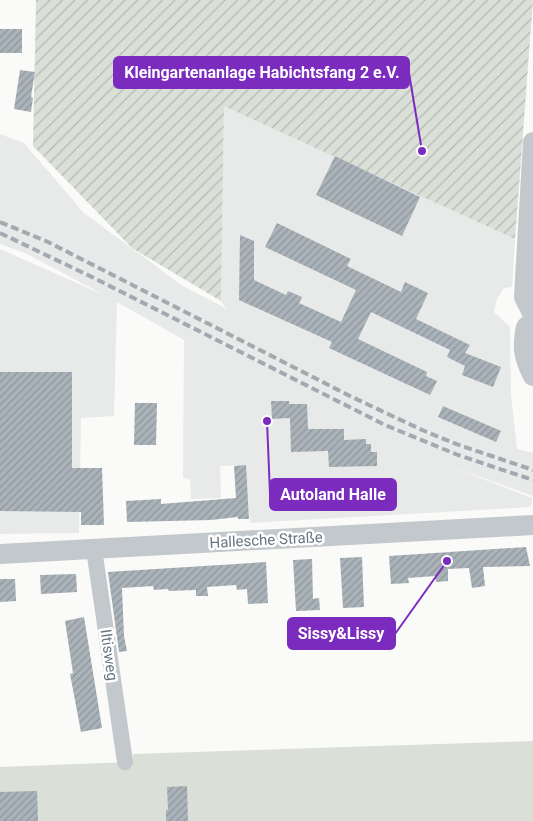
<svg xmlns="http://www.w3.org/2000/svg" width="533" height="821" viewBox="0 0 533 821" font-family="Roboto,sans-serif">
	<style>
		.built { fill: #e8e9e9 }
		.garden { fill: url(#garden-furrows) }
		.pitch { fill: #dadfd7 }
		.building { fill: url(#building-hatch) }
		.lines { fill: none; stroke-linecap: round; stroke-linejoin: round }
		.minor { stroke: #c3c8cc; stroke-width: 16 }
		.tertiary { stroke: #c3c8cc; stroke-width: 20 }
		.rail { stroke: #a2aab0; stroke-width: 4; stroke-dasharray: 8 4; stroke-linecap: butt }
		.labels { text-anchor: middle; stroke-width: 5; stroke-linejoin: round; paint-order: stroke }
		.street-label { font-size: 15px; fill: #657683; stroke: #fff }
		.leader { fill: none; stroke: #7b2cbf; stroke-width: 2 }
		.callout-dot { fill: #7b2cbf; stroke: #fff; stroke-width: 2 }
		.callout { fill: #7b2cbf; stroke: #7b2cbf; stroke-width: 2 }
		.callout-label { font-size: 16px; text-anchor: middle; font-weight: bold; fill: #fff }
	</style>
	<defs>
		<pattern id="garden-furrows" width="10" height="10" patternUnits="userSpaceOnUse" patternTransform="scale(1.25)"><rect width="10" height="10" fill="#dadfd7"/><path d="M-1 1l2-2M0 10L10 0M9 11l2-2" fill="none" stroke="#b4b9b4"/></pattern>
		<pattern id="building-hatch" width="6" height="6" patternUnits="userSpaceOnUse" patternTransform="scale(1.25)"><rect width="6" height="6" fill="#aab3b9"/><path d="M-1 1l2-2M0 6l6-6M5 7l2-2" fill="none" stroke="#8e969c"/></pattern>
	</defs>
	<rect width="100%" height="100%" fill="#fafaf8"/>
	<!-- built -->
	<path class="built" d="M224 105 515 239 512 287 504 288 497 299 494 312 510 327 511 394 517 449 533 453V496L449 466 532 498 531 507 250 523 245 465 220 466 221 498 191 499 190 479 183 478 184 340 117 302 114 416 81 418 79 533 0 534V249L104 295 27 254 0 244V134L24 143 84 213 183 286 227 309 221 301Z"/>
	<!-- garden -->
	<path class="garden" d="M36 0H533L515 239 224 106 221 301 132 248 33 146Z"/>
	<!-- pitch -->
	<path class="pitch" d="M533 741V821H0V767L132 762 133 754Z"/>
	<!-- building -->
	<g class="building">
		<rect x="0" y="29" width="22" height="24"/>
		<path d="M20 70 35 72 31 97 33 98 31 112 14 109Z"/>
		<path d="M335 156 420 197 402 236 316 195Z"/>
		<path d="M277 223 351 259 347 266 401 292 405 282 428 293 416 319 470 345 465 353 501 367 493 387 462 375 465 366 447 357 450 350 371 312 358 339 427 372 426 376 437 381 430 395 329 348 332 342 239 300 240 235 254 241V280L286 295 288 291 302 297 299 303 341 322 356 290 265 247Z"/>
		<path d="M0 372H72V468H102L104 525H81V512L0 511Z"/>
		<path d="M271 401H289V404H307L308 429H344V440L366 439V444H371V452H377V466L329 467 328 451 291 452 290 418 272 419Z"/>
		<path d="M135 403H157L156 445H134Z"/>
		<path d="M443 406 501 431 496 442 438 417Z"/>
		<path d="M246 465 249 519H238V517L211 520 127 522 126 501 161 499V504L236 498 234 466Z"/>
		<path d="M526 547 530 566 483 567 485 586 472 588 469 568 448 569V581L436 582 435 576 408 578 409 583 391 584 389 556Z"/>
		<path d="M362 557 364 607 343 608 340 558Z"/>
		<path d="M312 559 313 599 319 598 320 610 296 611 293 560Z"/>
		<path d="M266 562 268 603 248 604 247 589 237 590 236 585 207 587 208 596H196V590L169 591 168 589 154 590 153 586 122 588 124 636 127 651 119 652 108 572Z"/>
		<path d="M76 574 77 592 41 594 40 575Z"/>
		<path d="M0 579H15L16 601 0 602Z"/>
		<path d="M84 617 102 728 81 732 70 674 73 673 65 621Z"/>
		<path d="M187 786 188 821H166V810H168L167 787Z"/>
		<path d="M37 791 38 821H0V792Z"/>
	</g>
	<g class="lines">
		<!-- minor -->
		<path class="minor" d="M94 549 125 762"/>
		<!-- tertiary -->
		<g class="tertiary">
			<path d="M533 142 524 297 533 315"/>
			<path d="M533 322 526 327C522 347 523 357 533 376"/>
			<path d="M0 554 533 525"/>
		</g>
		<!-- rail -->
		<g class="rail">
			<path d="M0 222 48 242 352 397 422 430 459 445 533 470"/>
			<path d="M0 233 92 277 385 425 458 455 533 480"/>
		</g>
	</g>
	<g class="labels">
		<!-- street labels -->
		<g class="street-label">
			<text transform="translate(266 540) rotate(-3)" y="5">Hallesche Straße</text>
			<text transform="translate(109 655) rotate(82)" y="5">Iltisweg</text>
		</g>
	</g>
	<!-- callouts -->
	<path class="leader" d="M422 151L409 73M267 421L270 494M447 561L395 634"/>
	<g class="callout-dot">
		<circle cx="422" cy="151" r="5"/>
		<circle cx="267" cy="421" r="5"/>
		<circle cx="447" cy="561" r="5"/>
	</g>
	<g class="callout">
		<rect x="114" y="57" width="295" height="31" rx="5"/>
		<rect x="270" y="479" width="126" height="31" rx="5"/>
		<rect x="288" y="618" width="107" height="31" rx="5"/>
	</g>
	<g class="callout-label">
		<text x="262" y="78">Kleingartenanlage Habichtsfang 2 e.V.</text>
		<text x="333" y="500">Autoland Halle</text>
		<text x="341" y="639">Sissy&amp;Lissy</text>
	</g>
</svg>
